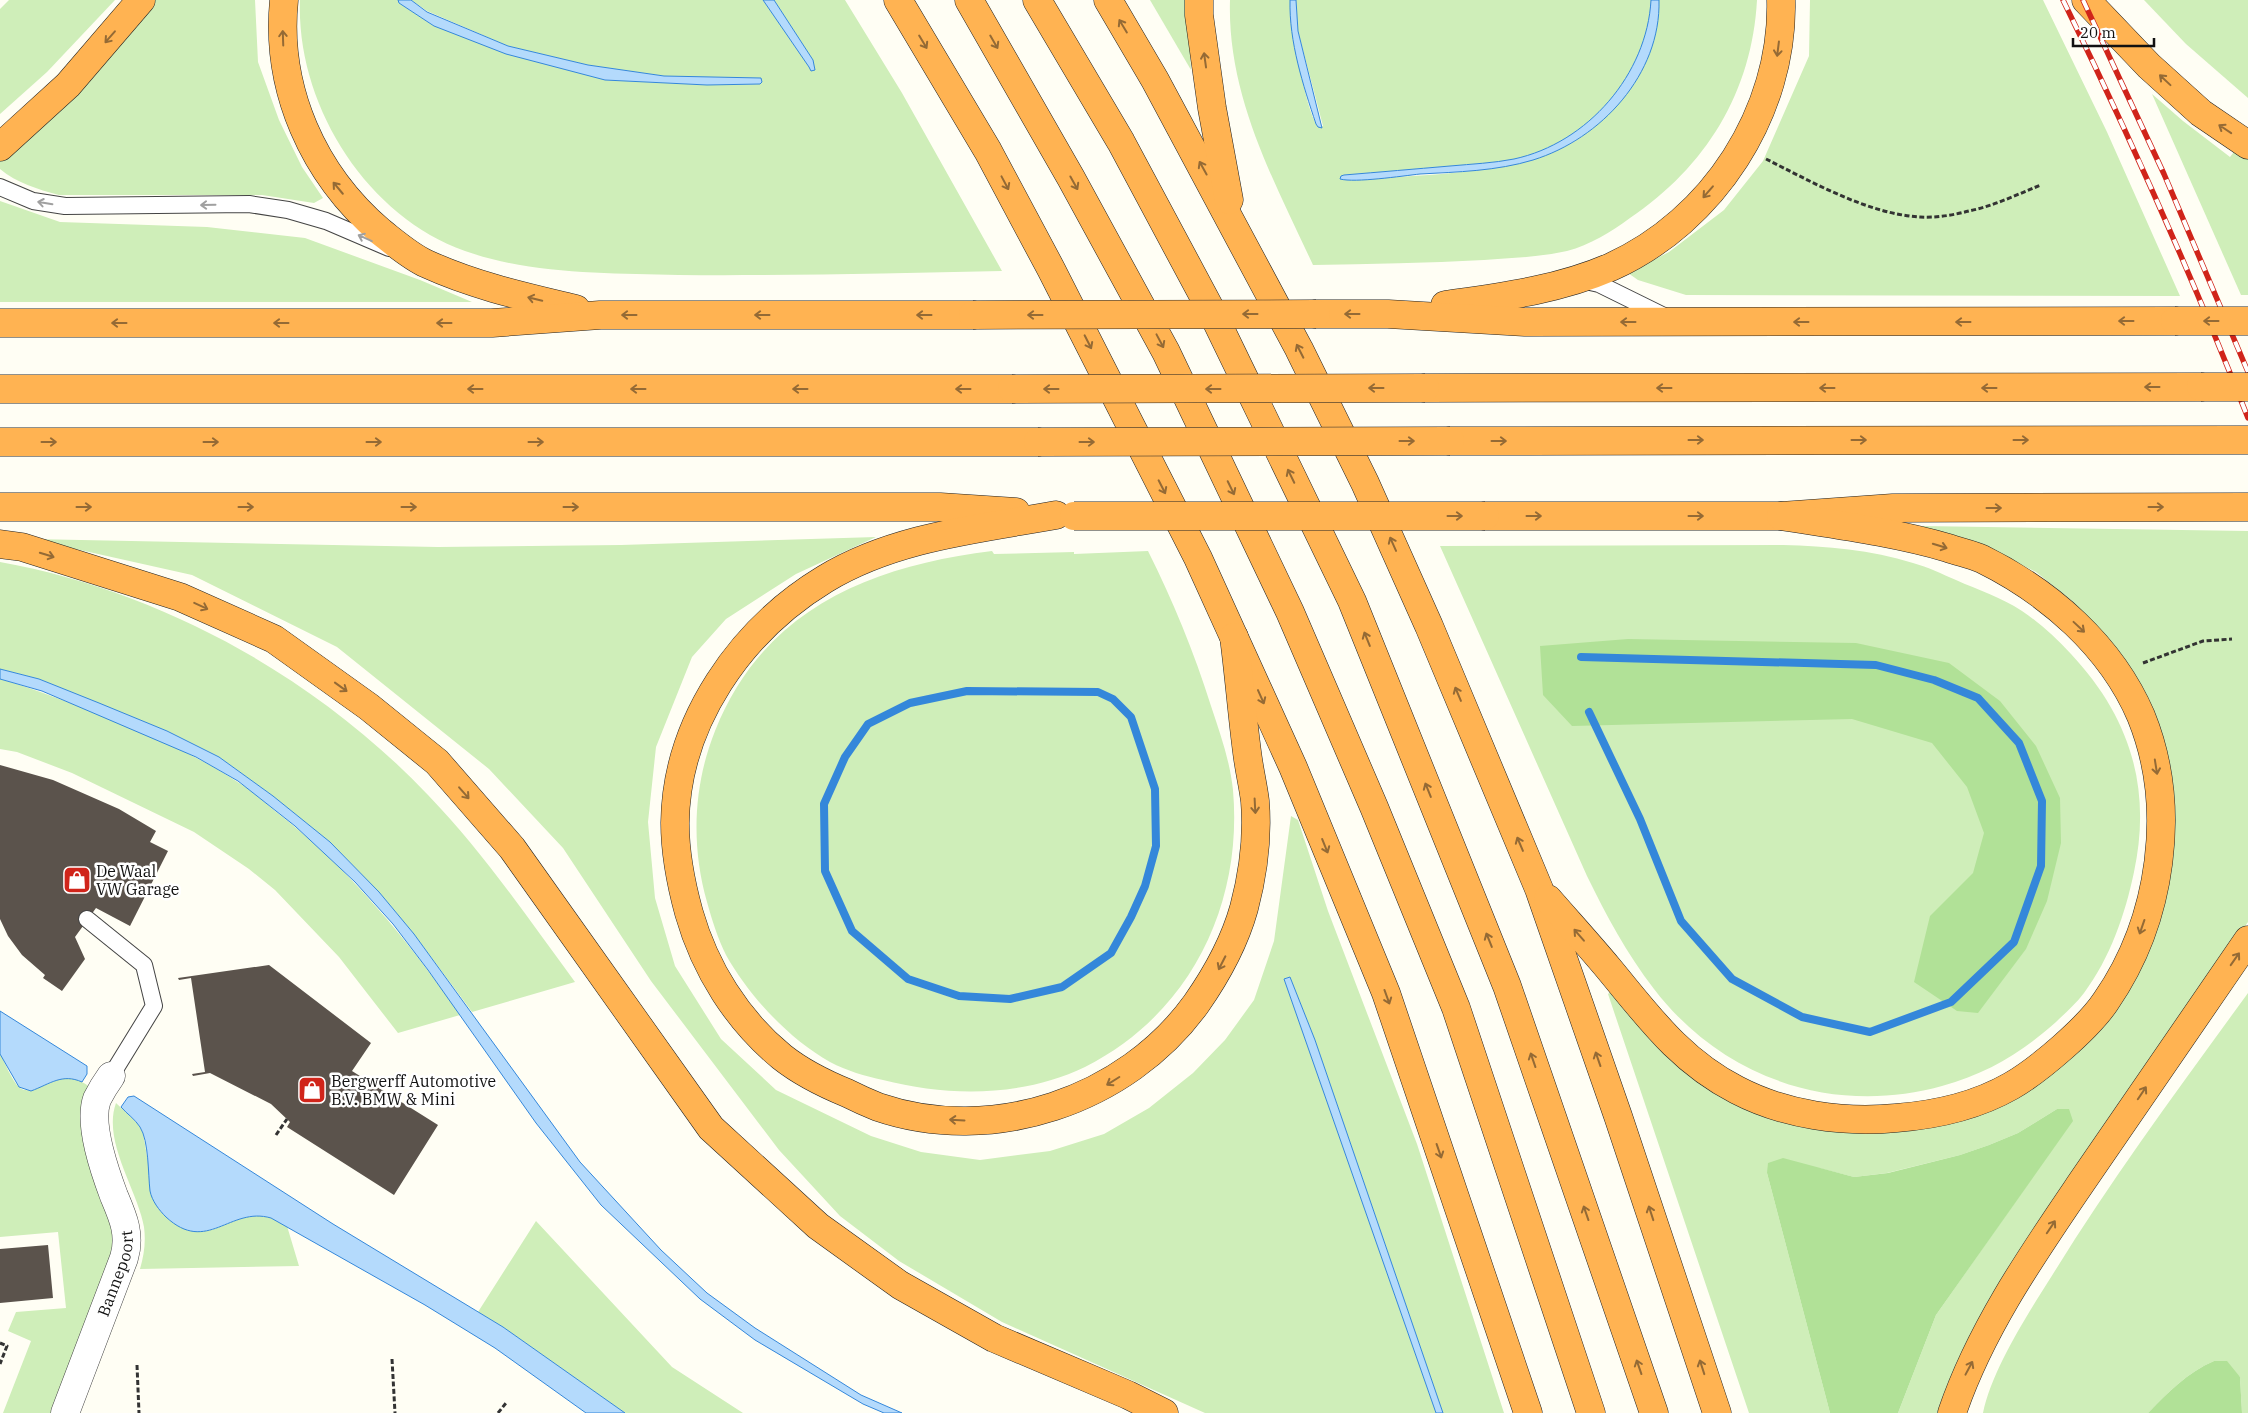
<svg xmlns="http://www.w3.org/2000/svg" width="2248" height="1413" viewBox="0 0 2248 1413" font-family="'IBM Plex Serif',serif">
	<style>
		.green { fill: #cfeeb9 }
		.forest { fill: #b1e197 }
		.water { fill: #b4dafc; stroke: #3487da }
		.lines { fill: none; stroke-linecap: round; stroke-linejoin: round }
		.stream { stroke: #3487da; stroke-width: 8 }
		.building { fill: #5b534c }
		.lane-casing { stroke: #444; stroke-width: 18 }
		.street-casing { stroke: #444; stroke-width: 29 }
		.highway-casing { stroke: #222; stroke-width: 29 }
		.path { stroke: #333; stroke-width: 3; stroke-dasharray: 5 2.5; stroke-linecap: butt }
		.lane { stroke: #fff; stroke-width: 16 }
		.street { stroke: #fff; stroke-width: 28 }
		.highway { stroke: #ffb352; stroke-width: 28 }
		.rail-casing { stroke: #d0241a; stroke-width: 5.5 }
		.rail { stroke: #fff; stroke-width: 4; stroke-dasharray: 11; stroke-linecap: butt }
		.highway-bridge-casing { stroke: #222; stroke-width: 29; stroke-linecap: butt }
		.highway-bridge { stroke: #ffb352; stroke-width: 28 }
		.oneway { stroke: #946a35 }
		.oneway2 { stroke: #a0a0a0 }
		.labels { text-anchor: middle; stroke-width: 5; stroke-linejoin: round; paint-order: stroke }
		.poi-label { font-size: 16px; fill: #111; stroke: #fff; text-anchor: start }
		.street-label { font-size: 16px; fill: #111; stroke: #fff }
	</style>
	<rect width="100%" height="100%" fill="#fffef4"/>
	<!-- green -->
	<g class="green">
		<path d="M9 0H115L47 72 0 114V9Z"/>
		<path d="M155 0H255L258 62 279 120 302 167 323 198 314 203 262 195H59C37 189 17 183 0 169V158L51 117 127 38Z"/>
		<path d="M300 0H398L399 3 434 26 605 80 707 85 760 84 761 79 664 76 588 65 508 46 427 11 411 0H763L809 67 813 60 774 0H845L902 93 1002 271C894 273 787 276 679 275 608 273 533 275 465 251 366 216 296 104 300 0Z"/>
		<path d="M1150 0H1187L1191 70Z"/>
		<path d="M1230 0H1290V9C1295 36 1304 107 1318 127L1323 126 1298 31 1296 0H1651C1650 11 1650 23 1647 34 1632 93 1574 146 1515 159 1494 163 1472 164 1450 166 1415 169 1380 172 1344 175L1341 176 1343 180C1408 175 1509 176 1566 146 1584 137 1599 123 1613 109 1642 81 1658 40 1659 0H1757C1752 92 1706 167 1630 218 1611 232 1590 245 1567 251 1540 257 1511 258 1484 260 1427 263 1370 264 1313 265 1274 181 1227 96 1230 0Z"/>
		<path d="M1810 0H2043L2107 132 2180 296 1686 295 1638 280 1628 273 1669 252 1724 210 1763 161 1809 56Z"/>
		<path d="M2144 0H2248V98L2186 44Z"/>
		<path d="M2152 94 2183 121 2230 157 2237 148 2248 157V295H2241Z"/>
		<path d="M0 201 60 222 207 227 305 238 420 280 472 302H0Z"/>
		<path d="M1923 526 2248 531V922L2214 970 1945 1413H1898L1936 1315 2072 1121 2057 1109 2018 1133 1989 1145 1960 1155 1887 1173 1854 1177 1819 1168 1767 1173 1830 1413H1749L1608 994 1611 991 1655 1045 1698 1079 1844 1132 1879 1133 1931 1125 2111 1015 2144 962 2160 920 2171 866 2174 818 2172 783 2163 741 2110 642 2071 600 2036 572 2002 555 1923 528Z"/>
		<path d="M876 537 796 574 726 619 692 657 656 747 648 822 655 898 675 966 721 1039 776 1090 871 1136 921 1152 980 1160 1050 1151 1104 1134 1149 1108 1193 1073 1225 1040 1254 1000 1274 941 1291 816 1298 820 1328 911 1417 1144 1504 1413H1443L1315 1040 1290 977 1284 979 1436 1413H1205L1002 1322 899 1261 840 1216 779 1150 651 981 563 848 489 769 337 647 192 575 31 539 438 547 621 545Z"/>
		<path d="M1783 545C1827 546 1871 550 1913 563 1928 567 1942 574 1956 580 1978 590 2001 597 2022 611 2040 623 2056 638 2071 654 2130 717 2152 788 2134 872 2125 915 2110 958 2084 993 2076 1004 2065 1013 2056 1022 2021 1053 1988 1073 1942 1086 1834 1116 1723 1079 1654 989 1627 954 1606 915 1587 876L1440 546Z"/>
		<path d="M992 551 994 554 1074 552V554L1148 551C1173 601 1194 652 1211 706 1220 733 1230 761 1233 790 1243 905 1190 1014 1085 1067 1023 1097 949 1097 883 1080 865 1076 847 1071 830 1062 789 1039 749 996 726 955 718 939 712 920 707 902 691 846 693 786 715 731 763 609 871 566 992 551Z"/>
		<path d="M0 562C161 591 316 677 428 795 483 852 528 918 575 982L472 1012 414 934 379 892 330 842 273 796 219 757 167 731 39 679 0 669Z"/>
		<path d="M0 679C39 690 76 705 114 721 156 738 198 756 236 781 250 789 263 801 275 811 349 868 407 939 460 1015L398 1033 339 957 275 890 249 869 194 832 72 773 17 752 0 749Z"/>
		<path d="M2248 993V1413H2242L2240 1377 2214 1361C2188 1372 2167 1393 2148 1413H1983C1992 1369 2029 1312 2053 1274 2113 1177 2181 1085 2248 993Z"/>
		<path d="M0 1054C6 1064 11 1080 20 1088 32 1097 54 1076 72 1078 78 1079 84 1083 90 1087L114 1231 113 1255 51 1413H3L31 1341 8 1331 16 1312 66 1308 58 1232 0 1237Z"/>
		<path d="M116 1103 138 1124 143 1133C146 1148 153 1199 158 1208 163 1215 172 1222 179 1226 212 1243 227 1215 259 1216 269 1216 279 1221 287 1226L299 1266 140 1269C144 1255 146 1242 144 1227 138 1191 102 1141 116 1103Z"/>
		<path d="M536 1221 672 1367 743 1413H625L503 1327 478 1312Z"/>
	</g>
	<!-- forest -->
	<g class="forest">
		<path d="M1628 639 1856 643 1949 663 2000 701 2036 746 2060 798 2061 843 2047 901 2026 949 1978 1013 1957 1011 1914 982 1930 916 1973 873 1984 833 1967 787 1932 743 1852 719 1572 726 1543 695 1540 646Z"/>
		<path d="M2057 1109H2069L2073 1121 1936 1315 1898 1413H1830L1767 1173 1768 1163 1783 1158 1854 1177 1888 1173 1960 1155 1989 1145 2018 1133Z"/>
		<path d="M2214 1361H2227L2240 1377 2242 1413H2148C2167 1393 2188 1372 2214 1361Z"/>
	</g>
	<!-- water -->
	<g class="water">
		<path d="M398 0H411L427 12 508 46 588 65 664 76 761 78 762 82 760 84 707 85 605 80 506 54 434 26 399 3Z"/>
		<path d="M763 0H774L813 60 815 70 811 71 809 67Z"/>
		<path d="M1290 0H1296L1298 31 1322 128 1318 127 1316 124C1303 85 1289 42 1290 0Z"/>
		<path d="M1651 0H1659C1661 74 1601 139 1533 160 1497 171 1457 172 1420 174 1402 176 1355 183 1340 179L1341 176 1344 175C1380 172 1415 169 1450 166 1472 164 1494 163 1514 159 1588 143 1647 74 1651 0Z"/>
		<path d="M0 669 39 679 99 703 167 731 219 757 273 796 330 842 379 892 414 934 580 1162 661 1250 707 1293 755 1328 861 1395 902 1413H884L863 1404 755 1340 700 1299 601 1205 536 1123 428 970 393 924 355 882 295 826 238 781 196 757 42 691 0 679Z"/>
		<path d="M1290 977 1315 1040 1443 1413H1436L1284 979Z"/>
		<path d="M0 1011 87 1066V1074L82 1082C62 1073 50 1084 31 1091L19 1087 0 1054Z"/>
		<path d="M134 1096 333 1224 503 1327 625 1413H586L495 1348 425 1305 271 1218C230 1206 207 1255 166 1217 159 1210 152 1201 150 1191 148 1174 149 1141 140 1127 135 1119 127 1114 121 1107L128 1097Z"/>
	</g>
	<g class="lines">
		<!-- stream -->
		<g class="stream">
			<path d="M1581 657 1876 665 1934 680 1978 698 2019 743 2042 801 2041 866 2014 942 1951 1002 1870 1032 1802 1017 1732 979 1681 921 1640 819 1589 712"/>
			<path d="M967 691 1098 692 1113 699 1131 717 1155 789 1156 846 1145 886 1131 917 1111 953 1062 987 1010 999 959 996 908 979 852 931 825 871 824 804 845 757 868 724 910 703Z"/>
		</g>
	</g>
	<!-- building -->
	<g class="building">
		<path d="M0 765 53 780 119 809 156 831 150 842 168 851 130 926 96 908 75 937 85 959 62 991 43 978 45 975 22 955 8 936 0 919Z"/>
		<path d="M269 965 371 1043 352 1071 438 1125 394 1195 287 1127 290 1122 271 1104 210 1073 193 1076 192 1074 205 1072 191 978 179 980 178 978Z"/>
		<path d="M48 1245 53 1298 0 1303V1249Z"/>
	</g>
	<g class="lines">
		<defs>
			<g id="lane">
				<path d="M0 187 33 201 65 206 249 204 288 210 326 221 389 248"/>
				<path d="M1581 280 1599 284 1668 318"/>
				<path d="M87 919 144 965 154 1006 111 1076"/>
			</g>
			<g id="street">
				<path id="s1" d="M65 1413 124 1258C131 1235 123 1217 114 1196 105 1172 88 1124 97 1099 101 1091 106 1083 111 1076"/>
			</g>
			<g id="highway">
				<path d="M284 0C275 89 313 174 381 232 395 243 411 257 427 264 475 286 526 297 576 309"/>
				<path d="M898 0 988 151 1051 269 1198 558 1293 767 1386 993 1528 1413"/>
				<path d="M969 0 1071 178 1166 352 1290 612 1374 807 1456 1008 1591 1413"/>
				<path d="M1037 0 1121 142 1212 312 1352 601 1507 986 1654 1413"/>
				<path d="M1108 0 1155 80 1299 349 1365 483 1429 626 1539 889 1618 1116 1717 1413"/>
				<path d="M1199 0V15L1212 108 1229 200"/>
				<path d="M2086 0 2149 66 2201 113 2248 145"/>
				<path d="M0 147 68 85 141 0"/>
				<path d="M1445 305C1501 297 1558 290 1611 267 1713 221 1784 112 1781 0"/>
				<path d="M1316 314H1388L1525 322 2175 321"/>
				<path d="M0 323H492L600 315H973"/>
				<path d="M1425 388 2201 387"/>
				<path d="M0 389H1012"/>
				<path d="M1450 441 2248 440"/>
				<path d="M0 442H1038"/>
				<path d="M0 507H940L1016 512"/>
				<path d="M1056 515C978 529 894 537 825 579 741 630 676 722 675 823 675 854 681 884 689 913 705 969 737 1020 782 1057 801 1072 825 1084 847 1093 857 1098 868 1103 878 1107 992 1146 1126 1101 1196 1004 1217 974 1234 944 1244 908 1253 874 1258 837 1255 801 1253 785 1249 769 1247 752 1242 714 1239 675 1234 637"/>
				<path d="M1485 516H1781L1893 508 2248 507"/>
				<path d="M0 544 22 547 180 597 274 639 369 707 437 762 512 848 711 1128 818 1226 900 1285 994 1338 1128 1395 1164 1413"/>
				<path d="M1548 899C1568 922 1589 945 1609 969 1648 1016 1680 1061 1737 1090 1785 1115 1843 1123 1896 1118 1935 1115 1976 1106 2011 1086 2039 1070 2089 1027 2106 1001 2162 920 2178 807 2141 716 2111 646 2049 592 1982 559 1971 554 1959 552 1948 548 1893 532 1837 525 1781 516"/>
				<path d="M1952 1413C1980 1330 2032 1255 2081 1183 2136 1102 2192 1021 2248 940"/>
			</g>
		</defs>
		<!-- lane casing -->
		<use href="#lane" class="lane-casing"/>
		<!-- street casing -->
		<use href="#street" class="street-casing"/>
		<!-- highway casing -->
		<use href="#highway" class="highway-casing"/>
		<!-- path -->
		<g class="path">
			<path d="M1766 159C1812 182 1868 214 1920 217 1936 218 1954 215 1969 211 1994 206 2018 194 2041 185"/>
			<path d="M2143 663 2203 641 2232 639"/>
			<path d="M276 1135 287 1119"/>
			<path d="M0 1343 7 1346 0 1364"/>
			<path d="M392 1359 395 1413"/>
			<path d="M137 1365 139 1413"/>
			<path d="M498 1413 506 1403"/>
		</g>
		<!-- lane -->
		<use href="#lane" class="lane"/>
		<!-- street -->
		<use href="#street" class="street"/>
		<!-- highway -->
		<use href="#highway" class="highway"/>
		<defs>
			<g id="rail">
				<path d="M2063 0C2130 137 2192 276 2248 418"/>
				<path d="M2083 0 2164 174 2248 372"/>
			</g>
		</defs>
		<!-- rail casing -->
		<use href="#rail" class="rail-casing"/>
		<!-- rail -->
		<use href="#rail" class="rail"/>
		<defs>
			<g id="highway-bridge">
				<path d="M973 315 1316 314"/>
				<path d="M2175 321H2248"/>
				<path d="M2201 387H2248"/>
				<path d="M1012 389 1425 388"/>
				<path d="M1038 442 1450 441"/>
				<path d="M1074 516H1485"/>
			</g>
		</defs>
		<!-- highway-bridge casing -->
		<use href="#highway-bridge" class="highway-bridge-casing"/>
		<!-- highway-bridge -->
		<use href="#highway-bridge" class="highway-bridge"/>
	</g>
	<!-- one-way arrows -->
	<defs><path id="oneway-shaft" d="M-6 0H5M1.5-3L5.5 0L1.5 3" fill="none" stroke-width="1.6" stroke-linecap="round" stroke-linejoin="round" transform="scale(1.25)"/></defs>
	<g class="oneway">
		<use href="#oneway-shaft" transform="translate(1123 26) rotate(-121)"/>
		<use href="#oneway-shaft" transform="translate(110 37) rotate(131)"/>
		<use href="#oneway-shaft" transform="translate(283 38) rotate(-92)"/>
		<use href="#oneway-shaft" transform="translate(923 42) rotate(59)"/>
		<use href="#oneway-shaft" transform="translate(994 42) rotate(60)"/>
		<use href="#oneway-shaft" transform="translate(1778 49) rotate(97)"/>
		<use href="#oneway-shaft" transform="translate(1205 60) rotate(-98)"/>
		<use href="#oneway-shaft" transform="translate(2165 80) rotate(-137)"/>
		<use href="#oneway-shaft" transform="translate(2225 129) rotate(-146)"/>
		<use href="#oneway-shaft" transform="translate(1203 168) rotate(-119)"/>
		<use href="#oneway-shaft" transform="translate(1005 183) rotate(62)"/>
		<use href="#oneway-shaft" transform="translate(1074 183) rotate(61)"/>
		<use href="#oneway-shaft" transform="translate(338 188) rotate(-130)"/>
		<use href="#oneway-shaft" transform="translate(1708 192) rotate(131)"/>
		<use href="#oneway-shaft" transform="translate(535 299) rotate(-166)"/>
		<use href="#oneway-shaft" transform="translate(1250 314) rotate(180)"/>
		<use href="#oneway-shaft" transform="translate(1352 314) rotate(180)"/>
		<use href="#oneway-shaft" transform="translate(629 315) rotate(-180)"/>
		<use href="#oneway-shaft" transform="translate(762 315) rotate(180)"/>
		<use href="#oneway-shaft" transform="translate(924 315) rotate(180)"/>
		<use href="#oneway-shaft" transform="translate(1035 315) rotate(180)"/>
		<use href="#oneway-shaft" transform="translate(2126 321) rotate(180)"/>
		<use href="#oneway-shaft" transform="translate(2211 321) rotate(-180)"/>
		<use href="#oneway-shaft" transform="translate(1628 322) rotate(-180)"/>
		<use href="#oneway-shaft" transform="translate(1801 322) rotate(180)"/>
		<use href="#oneway-shaft" transform="translate(1963 322) rotate(180)"/>
		<use href="#oneway-shaft" transform="translate(119 323) rotate(180)"/>
		<use href="#oneway-shaft" transform="translate(281 323) rotate(180)"/>
		<use href="#oneway-shaft" transform="translate(444 323) rotate(180)"/>
		<use href="#oneway-shaft" transform="translate(1160 341) rotate(62)"/>
		<use href="#oneway-shaft" transform="translate(1088 342) rotate(63)"/>
		<use href="#oneway-shaft" transform="translate(1300 351) rotate(-117)"/>
		<use href="#oneway-shaft" transform="translate(2152 387) rotate(180)"/>
		<use href="#oneway-shaft" transform="translate(1376 388) rotate(180)"/>
		<use href="#oneway-shaft" transform="translate(1664 388) rotate(180)"/>
		<use href="#oneway-shaft" transform="translate(1827 388) rotate(180)"/>
		<use href="#oneway-shaft" transform="translate(1989 388) rotate(180)"/>
		<use href="#oneway-shaft" transform="translate(475 389) rotate(-180)"/>
		<use href="#oneway-shaft" transform="translate(638 389) rotate(-180)"/>
		<use href="#oneway-shaft" transform="translate(800 389) rotate(-180)"/>
		<use href="#oneway-shaft" transform="translate(963 389) rotate(-180)"/>
		<use href="#oneway-shaft" transform="translate(1051 389) rotate(180)"/>
		<use href="#oneway-shaft" transform="translate(1213 389) rotate(180)"/>
		<use href="#oneway-shaft" transform="translate(1696 440)"/>
		<use href="#oneway-shaft" transform="translate(1859 440)"/>
		<use href="#oneway-shaft" transform="translate(2021 440)"/>
		<use href="#oneway-shaft" transform="translate(1407 441)"/>
		<use href="#oneway-shaft" transform="translate(1499 441)"/>
		<use href="#oneway-shaft" transform="translate(49 442)"/>
		<use href="#oneway-shaft" transform="translate(211 442)"/>
		<use href="#oneway-shaft" transform="translate(374 442)"/>
		<use href="#oneway-shaft" transform="translate(536 442)"/>
		<use href="#oneway-shaft" transform="translate(1087 442)"/>
		<use href="#oneway-shaft" transform="translate(1291 476) rotate(-116)"/>
		<use href="#oneway-shaft" transform="translate(1162 487) rotate(63)"/>
		<use href="#oneway-shaft" transform="translate(1231 488) rotate(64)"/>
		<use href="#oneway-shaft" transform="translate(84 507)"/>
		<use href="#oneway-shaft" transform="translate(246 507)"/>
		<use href="#oneway-shaft" transform="translate(409 507)"/>
		<use href="#oneway-shaft" transform="translate(571 507)"/>
		<use href="#oneway-shaft" transform="translate(2156 507)"/>
		<use href="#oneway-shaft" transform="translate(1994 508)"/>
		<use href="#oneway-shaft" transform="translate(1455 516)"/>
		<use href="#oneway-shaft" transform="translate(1534 516)"/>
		<use href="#oneway-shaft" transform="translate(1696 516)"/>
		<use href="#oneway-shaft" transform="translate(1393 544) rotate(-114)"/>
		<use href="#oneway-shaft" transform="translate(1940 546) rotate(17)"/>
		<use href="#oneway-shaft" transform="translate(47 555) rotate(17)"/>
		<use href="#oneway-shaft" transform="translate(201 606) rotate(25)"/>
		<use href="#oneway-shaft" transform="translate(2079 627) rotate(43)"/>
		<use href="#oneway-shaft" transform="translate(1367 639) rotate(-112)"/>
		<use href="#oneway-shaft" transform="translate(341 687) rotate(36)"/>
		<use href="#oneway-shaft" transform="translate(1458 694) rotate(-113)"/>
		<use href="#oneway-shaft" transform="translate(1261 697) rotate(66)"/>
		<use href="#oneway-shaft" transform="translate(2156 767) rotate(81)"/>
		<use href="#oneway-shaft" transform="translate(1428 790) rotate(-112)"/>
		<use href="#oneway-shaft" transform="translate(464 793) rotate(49)"/>
		<use href="#oneway-shaft" transform="translate(1255 806) rotate(87)"/>
		<use href="#oneway-shaft" transform="translate(1520 844) rotate(-113)"/>
		<use href="#oneway-shaft" transform="translate(1325 846) rotate(68)"/>
		<use href="#oneway-shaft" transform="translate(2142 927) rotate(109)"/>
		<use href="#oneway-shaft" transform="translate(1579 935) rotate(-131)"/>
		<use href="#oneway-shaft" transform="translate(1489 940) rotate(-112)"/>
		<use href="#oneway-shaft" transform="translate(2235 959) rotate(-55)"/>
		<use href="#oneway-shaft" transform="translate(1222 963) rotate(117)"/>
		<use href="#oneway-shaft" transform="translate(1387 997) rotate(70)"/>
		<use href="#oneway-shaft" transform="translate(1598 1059) rotate(-109)"/>
		<use href="#oneway-shaft" transform="translate(1533 1060) rotate(-109)"/>
		<use href="#oneway-shaft" transform="translate(1113 1081) rotate(148)"/>
		<use href="#oneway-shaft" transform="translate(2142 1093) rotate(-56)"/>
		<use href="#oneway-shaft" transform="translate(957 1120) rotate(-177)"/>
		<use href="#oneway-shaft" transform="translate(1439 1151) rotate(71)"/>
		<use href="#oneway-shaft" transform="translate(1586 1213) rotate(-109)"/>
		<use href="#oneway-shaft" transform="translate(1651 1213) rotate(-108)"/>
		<use href="#oneway-shaft" transform="translate(2051 1227) rotate(-56)"/>
		<use href="#oneway-shaft" transform="translate(1639 1367) rotate(-109)"/>
		<use href="#oneway-shaft" transform="translate(1702 1367) rotate(-108)"/>
		<use href="#oneway-shaft" transform="translate(1969 1368) rotate(-62)"/>
	</g>
	<g class="oneway2">
		<use href="#oneway-shaft" transform="translate(45 203) rotate(-171)"/>
		<use href="#oneway-shaft" transform="translate(208 205) rotate(179)"/>
		<use href="#oneway-shaft" transform="translate(365 238) rotate(-156)"/>
	</g>
	<!-- icons -->
	<defs>
		<symbol id="shop-square" viewBox="-11 -11 22 22"><rect x="-9" y="-9" width="18" height="18" rx="4" fill="#d0241a" stroke="#fff"/><path d="M-5-2.5h2.3a2.7 3.5 0 0 1 5.4 0H5L5.5 6h-11ZM-1.5-2.5h3a1.5 2.3 0 0 0-3 0Z" fill="#fff"/></symbol>
	</defs>
	<g fill-rule="evenodd">
		<use href="#shop-square" x="61" y="864" width="32" height="32"/>
		<use href="#shop-square" x="296" y="1074" width="32" height="32"/>
	</g>
	<g class="labels">
		<!-- poi labels -->
		<g class="poi-label">
			<text x="96" y="877">De Waal<tspan x="96" dy="18">VW Garage</tspan></text>
			<text x="331" y="1087">Bergwerff Automotive<tspan x="331" dy="18">B.V. BMW &amp; Mini</tspan></text>
		</g>
		<!-- street labels -->
		<g class="street-label">
			<text dy="6" stroke="none"><textPath href="#s1" startOffset="149">Bannepoort</textPath></text>
		</g>
	</g>
	<!-- scale -->
	<path d="M2073 38v8h81v-8" fill="none" stroke="#111111" stroke-width="2.5"/>
	<text x="2080" y="38" font-size="15" fill="#111111" stroke="#ffffff" stroke-width="4" paint-order="stroke">20 m</text>
</svg>
